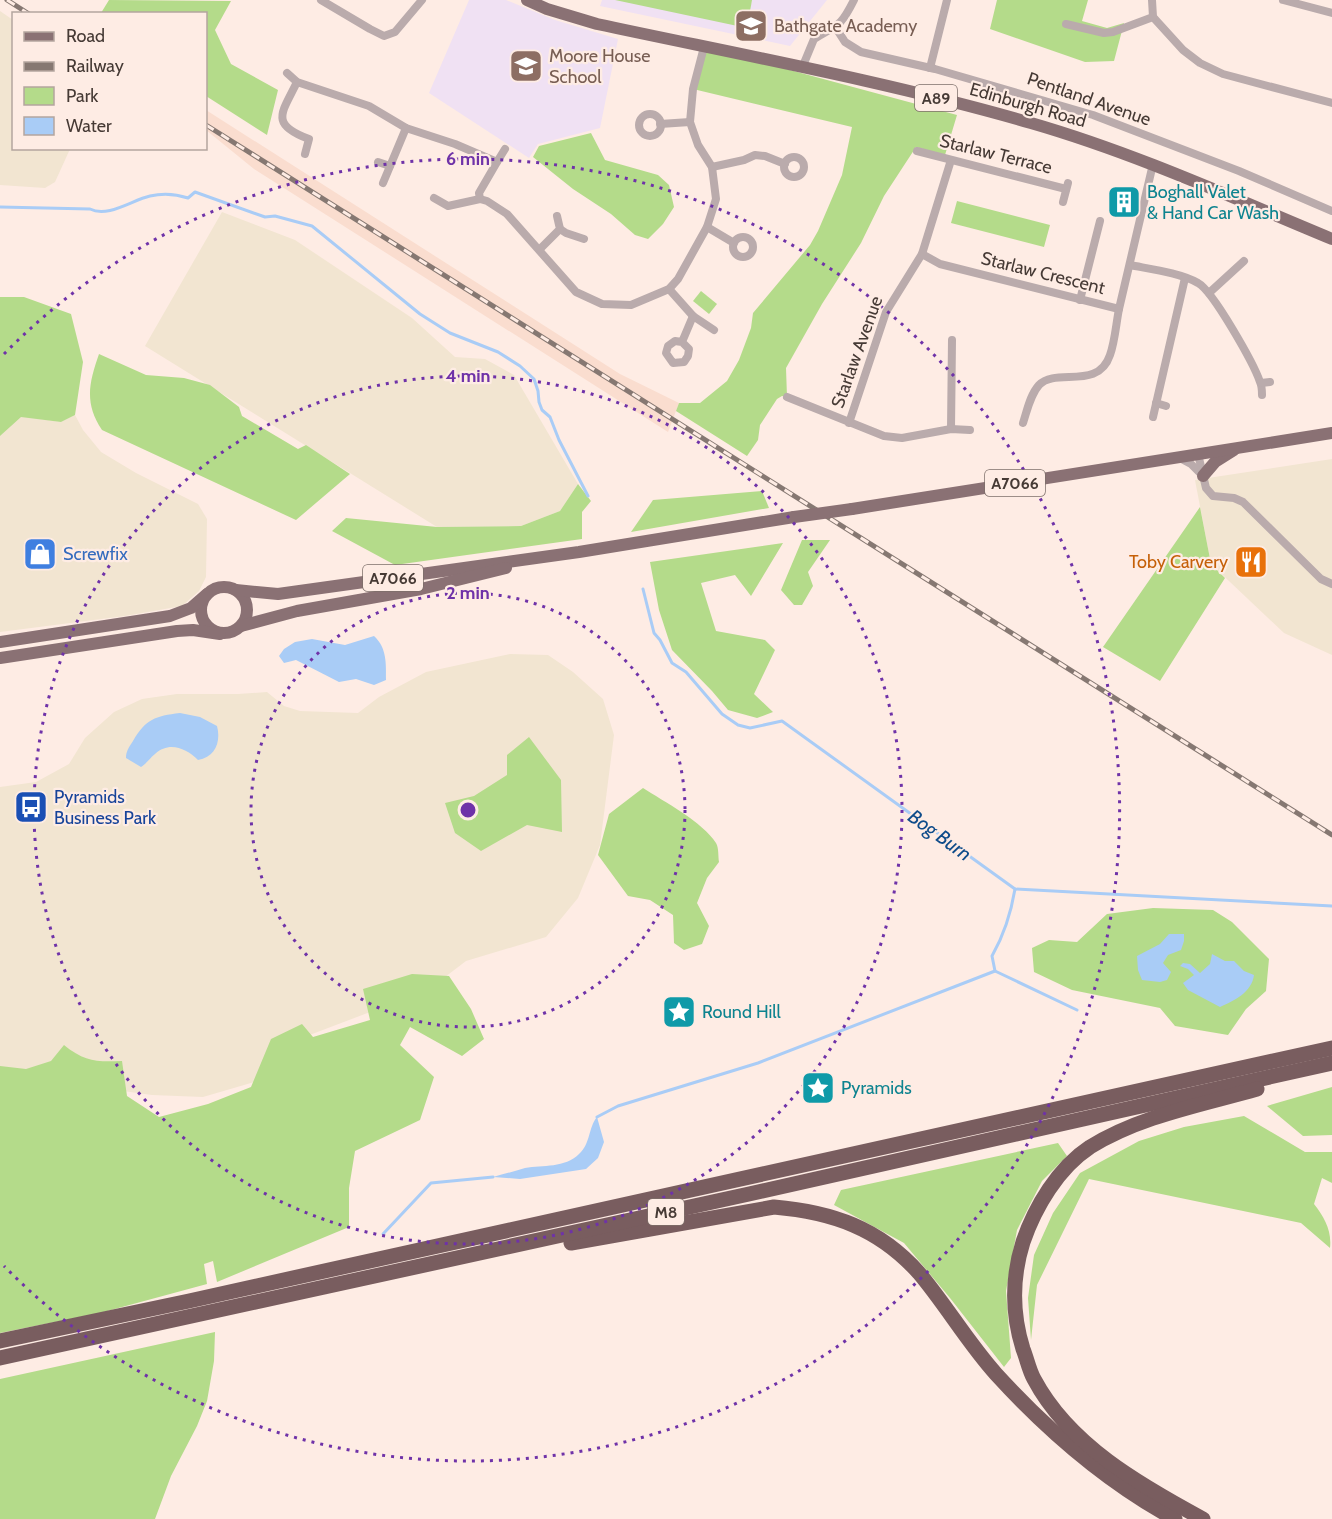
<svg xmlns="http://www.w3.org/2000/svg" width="1332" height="1519" viewBox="0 0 1332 1519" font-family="Cabin,sans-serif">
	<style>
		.commercial { fill: #f2e5d1 }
		.built { fill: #faddcf }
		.education { fill: #f0e1f3 }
		.green { fill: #b4db8a }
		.water { fill: #a9ccf6 }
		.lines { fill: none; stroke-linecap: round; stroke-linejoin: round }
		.stream { stroke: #a9ccf6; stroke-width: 3 }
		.minor { stroke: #baabac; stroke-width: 8 }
		.primary { stroke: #8a7174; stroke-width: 12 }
		.motorway { stroke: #795d5f; stroke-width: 15 }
		.rail-casing { stroke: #867872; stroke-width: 5 }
		.rail { stroke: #feece4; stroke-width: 3; stroke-dasharray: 9; stroke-linecap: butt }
		.primary-bridge { stroke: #8a7174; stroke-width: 12 }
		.ring { fill: none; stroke: #6f32a8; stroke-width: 3; stroke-dasharray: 3 6 }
		.labels { text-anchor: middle; stroke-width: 4.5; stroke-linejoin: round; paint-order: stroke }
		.shield { fill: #feece4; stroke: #7d6f6a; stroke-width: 1.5 }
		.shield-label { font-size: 16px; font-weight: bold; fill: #463a35 }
		.education-label { font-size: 18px; fill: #785e54; stroke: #feece4; text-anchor: start }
		.street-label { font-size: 18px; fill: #463a35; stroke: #feece4 }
		.culture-label { font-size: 18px; fill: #0d838f; stroke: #feece4; text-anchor: start }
		.shop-label { font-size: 18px; fill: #366cbe; stroke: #feece4; text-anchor: start }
		.food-label { font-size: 18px; fill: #c56008; stroke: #feece4; text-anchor: end }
		.transit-label { font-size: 18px; fill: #164399; stroke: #feece4; text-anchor: start }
		.water-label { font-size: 20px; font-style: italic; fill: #0f4c8a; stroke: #feece4 }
		.centre { fill: #6f32a8; stroke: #feece4; stroke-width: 3 }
		.ring-label { font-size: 18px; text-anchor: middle; font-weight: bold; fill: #6f32a8; stroke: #feece4; stroke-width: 4.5; stroke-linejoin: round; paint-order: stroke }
	</style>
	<rect width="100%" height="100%" fill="#feece4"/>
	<!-- commercial -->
	<g class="commercial">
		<path d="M0 11 13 20 14 148 70 149 55 182 45 188 0 185Z"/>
		<path d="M222 212 295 240 412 318 455 357 485 359 514 375 578 484 560 511 521 526 437 527 145 346Z"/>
		<path d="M75 415 83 430 101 452 136 473 198 504 207 519 206 577 199 591 182 606 125 616 0 632V436L21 416 61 422Z"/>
		<path d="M1332 459V655L1284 633 1211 564 1195 480Z"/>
		<path d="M510 654 548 655 573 672 603 699 614 735 600 845 578 898 546 937 466 961 428 990 307 1036 265 1079 203 1097 152 1095 65 1083 0 1067V787L36 782 69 764 85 738 114 712 142 699 177 694H238L267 692 284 706 300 711 358 713 379 697 426 672Z"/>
	</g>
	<!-- built -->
	<path class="built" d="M206 110 620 374 679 403 668 432 254 169 206 130Z"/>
	<!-- education -->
	<g class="education">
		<path d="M469 0H506L555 20 618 39 600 128 538 144 529 158 429 93Z"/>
		<path d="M602 0H827L790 46 600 6Z"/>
	</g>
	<!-- green -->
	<g class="green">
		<path d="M109 0 231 1 215 30 231 64 278 90 267 135 206 96V14L101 13Z"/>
		<path d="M615 0H752L747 28Z"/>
		<path d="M997 0H1088L1082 21 1107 28 1124 23 1114 61 1085 62 990 29Z"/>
		<path d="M704 47 957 115 945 155 916 147 884 196 861 243 822 304 786 368 787 397 782 396 777 399 760 425 758 440 747 456 676 411 679 403H700L727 381 739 360 751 328 753 313 810 245 818 231 842 175 852 127 693 89Z"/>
		<path d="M591 133 605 160 658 175 669 185 674 207 663 224 648 239 635 235 611 214 573 189 533 157 539 146Z"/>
		<path d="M957 201 1050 225 1044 247 951 223Z"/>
		<path d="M701 291 717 304 709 314 693 301Z"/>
		<path d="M0 297H24L71 314 83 362 75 415 61 422 21 417 0 436Z"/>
		<path d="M99 354 146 375 184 378 210 385 239 407 242 416 298 449 306 445 350 474 296 520 102 430C84 403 89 383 99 354Z"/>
		<path d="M578 484 591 501 582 512V539L395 565 332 531 346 518 437 527 521 526 560 511Z"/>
		<path d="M762 491 769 508 631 532 653 500Z"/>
		<path d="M1200 507 1211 564 1225 578 1160 681 1103 647Z"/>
		<path d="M802 540H830L808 572 813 586 802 605H794L781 590Z"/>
		<path d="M783 543 751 596 735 575 701 583 716 631 765 640 775 650 754 694 773 712 757 718 728 710 712 691 672 650 659 610 650 562Z"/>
		<path d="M529 737 561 780 562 832 527 825 481 851 455 833 445 803 474 796 507 775V755Z"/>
		<path d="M643 788C663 801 703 822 716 843 719 848 718 856 719 862L707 878 697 903 709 926 702 944 684 950 674 943 673 915 650 900 628 896 598 855 609 814Z"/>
		<path d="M1153 908 1213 910 1232 922 1269 959 1266 991 1246 1009 1228 1035 1175 1026 1160 1008 1072 990 1034 972 1032 948 1049 940 1077 942 1107 914Z"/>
		<path d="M412 974 449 976 471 1009 484 1039 462 1056 410 1027 400 1045 434 1077 420 1120 355 1151 349 1188V1227L217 1282 213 1261 204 1264 207 1284 100 1313 0 1333V1066L26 1069 51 1061 64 1045C85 1062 97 1062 122 1061L127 1096 159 1117 208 1104 251 1087 271 1039 302 1024 313 1037 370 1020 363 989Z"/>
		<path d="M1332 1087V1135L1303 1136 1267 1106Z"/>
		<path d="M1244 1116 1305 1152H1332V1183L1322 1178 1314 1204C1324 1217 1332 1230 1330 1248L1301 1223 1089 1179 1037 1285 1031 1340 1028 1298 1034 1255 1053 1213 1080 1173 1139 1141 1184 1127Z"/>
		<path d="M1058 1143 1067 1156 1042 1181 1017 1230 1006 1291 1011 1358 1004 1367 950 1298 904 1243 834 1205 841 1190Z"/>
		<path d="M215 1332 214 1361 207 1401 197 1426 171 1476 155 1519H0V1379Z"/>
	</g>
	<!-- water -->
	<g class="water">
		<path d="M374 636C387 648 386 663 386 680L374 685 356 679 339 682 296 660 284 663 279 656 284 649 295 642 312 639 345 645Z"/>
		<path d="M180 713 200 717 217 726C221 741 216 757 198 760 186 748 169 741 155 754 150 758 146 764 141 767L126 758C126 751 129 747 133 741 146 719 155 716 180 713Z"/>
		<path d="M1169 934H1184V941L1181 950 1168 955 1163 963 1171 972 1167 980 1160 982 1142 980 1138 970 1137 956 1160 944Z"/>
		<path d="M1212 954 1225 961H1234L1244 971 1254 975C1252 992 1234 1001 1220 1007L1188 990 1183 983 1194 975 1188 969 1180 966 1183 963 1190 964 1200 973 1210 964Z"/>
		<path d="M597 1117 604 1142 598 1158 586 1169 520 1179 493 1177C504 1174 515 1171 525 1168 543 1165 565 1168 579 1154 591 1143 588 1128 597 1117Z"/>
	</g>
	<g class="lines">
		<!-- stream -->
		<g class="stream">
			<path d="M0 207 90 209C108 218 132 200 150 196 163 193 176 194 188 198L195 192 265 217 275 216 312 226 420 314 450 333 498 352 520 366 534 379 538 391 539 402 542 410 550 417 559 440 588 496"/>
			<path d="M643 589 654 633 660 640 672 663 686 672 722 714 738 725 750 728 782 721 1015 889 1332 906"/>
			<path d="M1015 889C1011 913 1004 935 992 956L995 971 1077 1010"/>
			<path d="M597 1117 618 1106 758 1063 995 971"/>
			<path d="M383 1234 431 1183 493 1177"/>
		</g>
		<!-- minor -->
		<g class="minor">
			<path d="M321 0 370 29 384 36 395 32 422 0"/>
			<path d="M1152 0 1153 17 1183 50 1200 63 1223 74 1332 103"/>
			<path d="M1283 0 1332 13"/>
			<path d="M1066 24 1104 33 1113 32 1153 17"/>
			<path d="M836 28 845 42 861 52 935 69 1093 115 1239 171 1332 211"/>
			<path d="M802 68 814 39C838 24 840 28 854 0"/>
			<path d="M930 68 947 0"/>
			<path d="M287 73 297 82 369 106 406 128 455 144 497 162 479 193 480 199 487 201 507 214 576 292 602 304 631 305 669 289 678 279 707 227 716 199 712 167 698 145 690 122 693 89 704 47"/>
			<path d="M297 82C282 113 269 124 309 139L305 154"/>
			<circle cx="650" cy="125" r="11"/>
			<path d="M660 124 690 122"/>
			<path d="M917 151 1066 189"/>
			<circle cx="794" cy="167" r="10"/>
			<path d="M378 162 390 166"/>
			<path d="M497 162 505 149"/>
			<path d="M712 167 744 160 755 155 765 156 785 164"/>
			<path d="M383 183 406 128"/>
			<path d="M434 198 448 206 480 199"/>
			<path d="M1063 202 1068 183"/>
			<path d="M707 227 734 243"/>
			<path d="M560 229 566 233 584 239"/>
			<circle cx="743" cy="247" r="10"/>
			<path d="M540 249 560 229 557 216"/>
			<path d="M922 254 940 264 1119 309 1153 164"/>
			<path d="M1130 265C1150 269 1181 273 1198 283 1213 291 1254 364 1260 382 1262 386 1262 391 1262 395"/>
			<path d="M669 289 693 316 714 330"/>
			<path d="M1209 293 1244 261"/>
			<path d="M1080 300 1100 221"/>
			<path d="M682 342 675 341 668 346 666 353 673 363 684 362 688 356 689 349 682 342 693 316"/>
			<path d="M1261 383 1270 382"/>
			<path d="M787 397 884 436 902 438 951 429 970 430"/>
			<path d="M1156 403 1166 406"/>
			<path d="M1153 417 1185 278"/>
			<path d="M849 423 886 312 922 254 951 160"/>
			<path d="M1023 423C1027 411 1030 395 1039 385 1056 367 1098 391 1110 355 1115 341 1116 324 1119 309"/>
			<path d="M951 429 952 340"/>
			<path d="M1198 454 1206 488 1213 496 1234 498 1243 502 1321 579 1332 584"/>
			<path d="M1178 457 1191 464 1203 476"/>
		</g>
		<!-- primary -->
		<g class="primary">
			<path d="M527 0 547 9 597 24C742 55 889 82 1031 123 1135 153 1233 198 1332 239"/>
			<path d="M1203 476 1215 462 1234 450"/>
			<path d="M852 509 1332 433"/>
			<circle cx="224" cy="610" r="23"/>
			<path d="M236 590 278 594 579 552 794 517"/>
			<path d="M241 626 297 611 421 589 506 568"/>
			<path d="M0 642 170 616 191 608 207 594"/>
			<path d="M0 658 177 631 193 630 220 634"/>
		</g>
		<!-- motorway -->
		<g class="motorway">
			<path d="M571 1243 774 1207C832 1212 879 1228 919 1273 946 1305 968 1343 996 1374 1049 1432 1107 1482 1175 1519"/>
			<path d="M0 1341 189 1301 1332 1048"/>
			<path d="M0 1358 749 1194 1332 1063"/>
			<path d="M1203 1519C1140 1485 1069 1445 1034 1379 1029 1370 1027 1359 1023 1349 1012 1314 1012 1277 1023 1242 1035 1207 1058 1168 1090 1147 1140 1116 1201 1105 1257 1089"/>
		</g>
		<defs>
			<g id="rail">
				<path d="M7 0 29 14"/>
				<path d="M206 125 1332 835"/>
			</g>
		</defs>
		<!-- rail casing -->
		<use href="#rail" class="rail-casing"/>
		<!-- rail -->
		<use href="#rail" class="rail"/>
		<!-- primary-bridge -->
		<path class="primary-bridge" d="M794 517 852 509"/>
	</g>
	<!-- distance rings -->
	<g class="ring">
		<circle cx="468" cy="810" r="217"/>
		<circle cx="468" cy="810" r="434"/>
		<path d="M4 354A651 651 0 1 1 4 1266"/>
	</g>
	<!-- icons -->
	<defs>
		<symbol id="school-square" viewBox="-11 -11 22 22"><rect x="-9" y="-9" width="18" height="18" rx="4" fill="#8d6e63" stroke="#feece4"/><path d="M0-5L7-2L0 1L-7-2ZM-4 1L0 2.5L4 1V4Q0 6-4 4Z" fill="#fff"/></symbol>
		<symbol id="building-square" viewBox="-11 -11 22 22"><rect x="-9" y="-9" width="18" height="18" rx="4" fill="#0f9aa8" stroke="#feece4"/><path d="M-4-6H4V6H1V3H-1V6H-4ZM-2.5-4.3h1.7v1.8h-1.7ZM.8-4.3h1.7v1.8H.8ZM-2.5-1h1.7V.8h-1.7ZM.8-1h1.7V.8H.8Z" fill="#fff"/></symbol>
		<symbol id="shop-square" viewBox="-11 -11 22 22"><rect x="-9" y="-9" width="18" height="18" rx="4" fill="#3f7fe0" stroke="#feece4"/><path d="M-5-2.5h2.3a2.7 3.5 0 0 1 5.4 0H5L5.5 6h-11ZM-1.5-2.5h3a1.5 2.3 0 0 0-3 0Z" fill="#fff"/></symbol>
		<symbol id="restaurant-square" viewBox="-11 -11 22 22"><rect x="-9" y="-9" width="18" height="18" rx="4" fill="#e8710a" stroke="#feece4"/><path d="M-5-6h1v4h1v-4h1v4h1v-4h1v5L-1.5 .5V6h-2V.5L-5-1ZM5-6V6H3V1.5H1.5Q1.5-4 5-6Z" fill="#fff"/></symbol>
		<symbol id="bus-square" viewBox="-11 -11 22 22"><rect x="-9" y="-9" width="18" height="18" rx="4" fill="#1a4fb4" stroke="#feece4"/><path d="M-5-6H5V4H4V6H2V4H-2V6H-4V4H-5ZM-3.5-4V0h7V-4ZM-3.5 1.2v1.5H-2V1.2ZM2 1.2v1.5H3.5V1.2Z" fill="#fff"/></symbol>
		<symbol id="sight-square" viewBox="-11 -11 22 22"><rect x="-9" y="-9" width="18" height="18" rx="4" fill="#0f9aa8" stroke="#feece4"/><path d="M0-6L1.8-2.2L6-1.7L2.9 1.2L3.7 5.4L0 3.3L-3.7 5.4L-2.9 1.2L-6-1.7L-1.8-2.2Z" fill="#fff"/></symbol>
	</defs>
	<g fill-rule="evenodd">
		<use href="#school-square" x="732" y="7" width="38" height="38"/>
		<use href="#school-square" x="507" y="47" width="38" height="38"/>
		<use href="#building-square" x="1105" y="183" width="38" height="38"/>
		<use href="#shop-square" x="21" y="535" width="38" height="38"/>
		<use href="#restaurant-square" x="1232" y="543" width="38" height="38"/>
		<use href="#bus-square" x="12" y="788" width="38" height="38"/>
		<use href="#sight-square" x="660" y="993" width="38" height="38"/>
		<use href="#sight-square" x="799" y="1069" width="38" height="38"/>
	</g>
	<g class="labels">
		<!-- shield labels -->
		<g class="shield">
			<rect x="915" y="85" width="42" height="26" rx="4.5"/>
			<rect x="985" y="470" width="60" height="26" rx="4.5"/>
			<rect x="363" y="565" width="60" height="26" rx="4.5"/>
			<rect x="648" y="1199" width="36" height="26" rx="4.5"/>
		</g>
		<g class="shield-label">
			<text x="936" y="104">A89</text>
			<text x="1015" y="489">A7066</text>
			<text x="393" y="584">A7066</text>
			<text x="666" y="1218">M8</text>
		</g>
		<!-- education labels -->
		<g class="education-label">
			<text x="774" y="32">Bathgate Academy</text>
			<text x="549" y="62">Moore House<tspan x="549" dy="21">School</tspan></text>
		</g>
		<!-- street labels -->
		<g class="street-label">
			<text transform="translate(1089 99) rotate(19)" y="6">Pentland Avenue</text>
			<text transform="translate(1028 105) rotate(16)" y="6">Edinburgh Road</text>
			<text transform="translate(996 154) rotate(14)" y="6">Starlaw Terrace</text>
			<text transform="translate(1043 273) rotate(14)" y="6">Starlaw Crescent</text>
			<text transform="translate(857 352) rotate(-70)" y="6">Starlaw Avenue</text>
		</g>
		<!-- culture labels -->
		<g class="culture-label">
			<text x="1147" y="198">Boghall Valet<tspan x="1147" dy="21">&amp; Hand Car Wash</tspan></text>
			<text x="702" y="1018">Round Hill</text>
			<text x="841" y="1094">Pyramids</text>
		</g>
		<!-- shop labels -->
		<g class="shop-label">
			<text x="63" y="560">Screwfix</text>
		</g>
		<!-- food labels -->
		<g class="food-label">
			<text x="1228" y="568">Toby Carvery</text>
		</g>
		<!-- transit labels -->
		<g class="transit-label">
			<text x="54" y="803">Pyramids<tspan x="54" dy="21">Business Park</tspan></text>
		</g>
		<!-- water labels -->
		<g class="water-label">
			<text transform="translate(940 835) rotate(36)" y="7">Bog Burn</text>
		</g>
	</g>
	<circle cx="468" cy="810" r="9" class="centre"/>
	<g class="ring-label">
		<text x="468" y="165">6 min</text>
		<text x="468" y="382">4 min</text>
		<text x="468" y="599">2 min</text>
	</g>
	<!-- legend -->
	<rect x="12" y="12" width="195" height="138" fill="#feece4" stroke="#b4a59e" stroke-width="1.5"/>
	<rect x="24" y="32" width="30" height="9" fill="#8a7174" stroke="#b4a59e" stroke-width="1.5"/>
	<text x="66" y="42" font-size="18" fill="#463a35">Road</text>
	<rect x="24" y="62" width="30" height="9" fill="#867872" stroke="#b4a59e" stroke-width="1.5"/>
	<text x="66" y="72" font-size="18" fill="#463a35">Railway</text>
	<rect x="24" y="87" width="30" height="18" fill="#b4db8a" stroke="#b4a59e" stroke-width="1.5"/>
	<text x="66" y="102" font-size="18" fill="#463a35">Park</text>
	<rect x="24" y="117" width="30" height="18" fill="#a9ccf6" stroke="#b4a59e" stroke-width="1.5"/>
	<text x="66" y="132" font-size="18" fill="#463a35">Water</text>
</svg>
